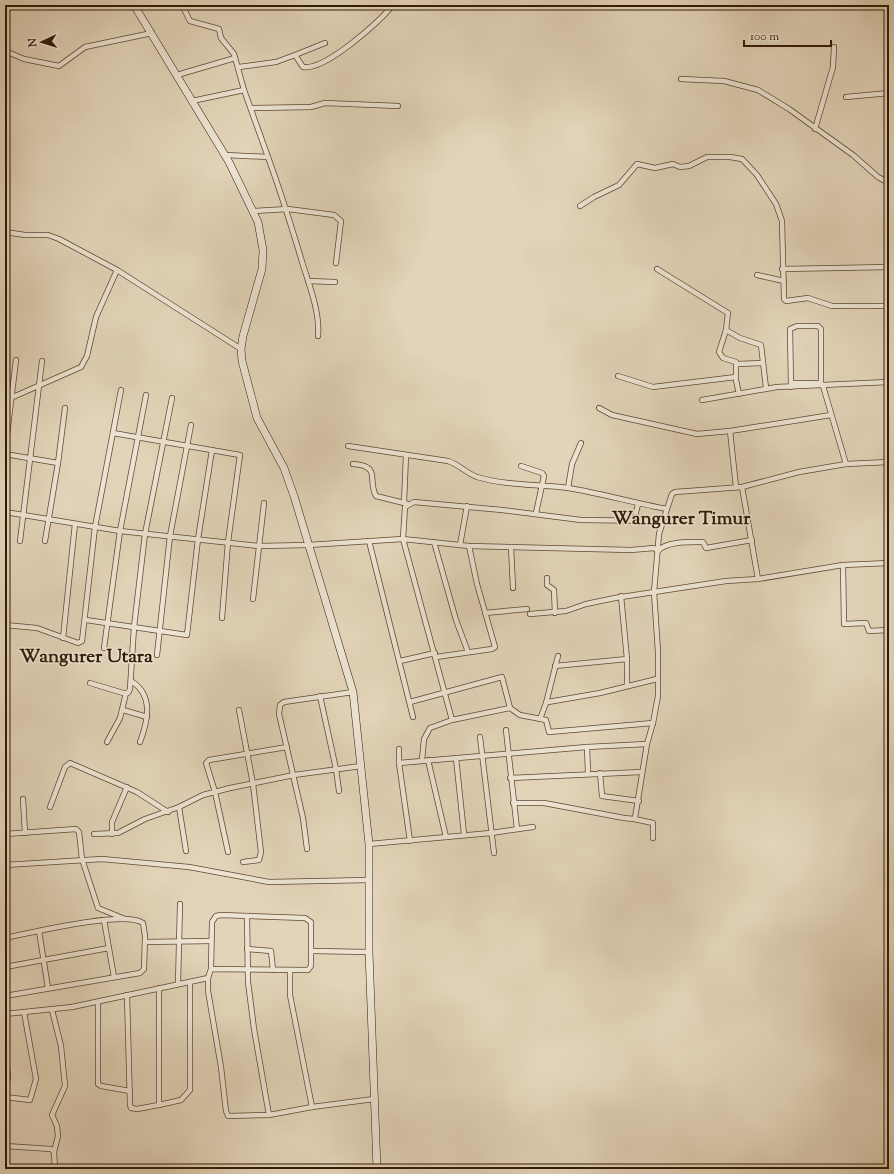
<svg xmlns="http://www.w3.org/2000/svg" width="894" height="1174" viewBox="0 0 894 1174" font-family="'Sorts Mill Goudy',serif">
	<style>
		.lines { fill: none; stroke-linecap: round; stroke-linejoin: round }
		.street-casing { stroke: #5e4833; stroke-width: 6 }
		.secondary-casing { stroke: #321a06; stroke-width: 8 }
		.street { stroke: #ece3d2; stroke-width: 4.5 }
		.secondary { stroke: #ece3d2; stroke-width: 7 }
		.labels { text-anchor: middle; stroke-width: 3; stroke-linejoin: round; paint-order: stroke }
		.district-label { font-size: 19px; font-weight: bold; fill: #321a06; stroke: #ece3d2 }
	</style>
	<rect width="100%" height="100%" fill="#e2d4b9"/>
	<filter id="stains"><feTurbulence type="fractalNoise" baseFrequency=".005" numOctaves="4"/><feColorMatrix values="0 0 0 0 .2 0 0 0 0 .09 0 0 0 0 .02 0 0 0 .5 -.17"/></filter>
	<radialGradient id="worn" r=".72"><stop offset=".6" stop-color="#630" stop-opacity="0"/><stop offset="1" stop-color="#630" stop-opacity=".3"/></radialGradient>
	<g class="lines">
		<defs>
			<g id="street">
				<path d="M182 5 190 21 219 29 221 38 234 54 244 90 268 157"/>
				<path d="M5 51 24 59 59 66 85 47 152 33"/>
				<path d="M295 55 325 43"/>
				<path d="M239 67 276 62 295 55 303 67C325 71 379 22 393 5"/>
				<path d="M177 75 235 58"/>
				<path d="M681 79 724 81 758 90 789 109 853 155 878 177 889 183"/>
				<path d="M846 97 889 93"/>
				<path d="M192 101 244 90"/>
				<path d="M251 108 311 107 325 103 398 106"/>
				<path d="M815 129 833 67 834 47"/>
				<path d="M225 155 268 157C281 193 292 228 303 265 310 287 320 313 318 336"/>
				<path d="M580 206 594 197 619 185 637 164 655 168 673 164 680 167 689 166 707 157H730L742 159 757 175 776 204 782 221 784 299 786 301 808 298 832 306H889"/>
				<path d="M254 211 288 209 334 215 341 221 336 263"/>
				<path d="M5 232 25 235H48L59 239 117 270 241 349"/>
				<path d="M657 269 728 313 726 330 719 352 723 358 736 362V380L739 394"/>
				<path d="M782 269 889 267"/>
				<path d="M757 275 784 281"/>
				<path d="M308 281 335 282"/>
				<path d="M726 330 740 338 761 345 766 388"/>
				<path d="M737 364 763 363"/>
				<path d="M618 376 653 387 736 377"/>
				<path d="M791 383H821V329L818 326H797L790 329 791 387"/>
				<path d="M823 386 846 464"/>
				<path d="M5 396 13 397 81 367 87 356 96 317 117 270"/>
				<path d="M702 400 777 387 889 382"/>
				<path d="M599 408 612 415 697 434 730 431"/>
				<path d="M113 433 240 455 228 542 222 618"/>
				<path d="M348 446 448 461C460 465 466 473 477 477 507 486 538 484 568 488 600 493 634 503 667 509"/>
				<path d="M5 451 16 360"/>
				<path d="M5 454 58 463"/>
				<path d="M353 464C382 466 367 480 376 496L408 504"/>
				<path d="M521 466 542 473 544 476 536 513"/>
				<path d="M736 487 730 431 831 415"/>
				<path d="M742 487 758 579"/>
				<path d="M568 488 572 464 581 443"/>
				<path d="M404 503 406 455"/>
				<path d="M5 512 120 531 259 546 308 545 403 539 405 507 414 502 502 510 581 520 663 521 672 494 675 492 742 487 799 472 846 464 889 462"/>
				<path d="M634 521 638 504"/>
				<path d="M20 541 42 361"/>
				<path d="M45 541 58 463 65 408"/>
				<path d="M369 541 413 717"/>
				<path d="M434 542 456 620 468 652"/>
				<path d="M460 545 467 506"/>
				<path d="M511 547 513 588"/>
				<path d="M843 565 844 624 866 623 869 631 889 630"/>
				<path d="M547 578V585L554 590 555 613"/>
				<path d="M621 596 627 659"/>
				<path d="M253 599 264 503"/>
				<path d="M485 613 527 609"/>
				<path d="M530 614 566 611 586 604 615 598 726 581 758 579 843 565 889 563"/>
				<path d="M86 620 187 635 198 539 212 450"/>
				<path d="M5 625 37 628 78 643 82 641 95 527 121 390"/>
				<path d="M63 638 75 524"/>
				<path d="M104 648 120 531 146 395"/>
				<path d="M157 655 170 536 191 425"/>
				<path d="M436 657 492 649 495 647 477 584 469 546"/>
				<path d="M400 661 435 653"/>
				<path d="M555 666 627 659V686"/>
				<path d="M131 681C154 695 148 721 140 742"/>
				<path d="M90 683 123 693H128L130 689 134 627 145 534 172 398"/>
				<path d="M320 696 336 769 339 791"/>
				<path d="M410 702 502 677 510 708 520 715 546 720 549 732 653 723"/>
				<path d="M546 703 558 656"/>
				<path d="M510 708 452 720 403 539 469 546 631 550 654 548 658 551C666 541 691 542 703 542L706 548 752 540"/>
				<path d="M123 710 147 717"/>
				<path d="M239 710 253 784 261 852 259 860 243 862"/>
				<path d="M540 719 546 703 548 702 600 693 657 679"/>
				<path d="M506 730 517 829"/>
				<path d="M480 737 494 853"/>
				<path d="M107 742 120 718 126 693"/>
				<path d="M587 747 588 773"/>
				<path d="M399 749V763L410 841"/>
				<path d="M456 758 464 834"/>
				<path d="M422 760 424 739 430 728 452 720"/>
				<path d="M428 760 446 837"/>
				<path d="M399 763 587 747 647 744"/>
				<path d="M600 773 602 796 639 801"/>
				<path d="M510 778 642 772"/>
				<path d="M23 799 25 833"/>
				<path d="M513 803H544L624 818 634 819 635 818 647 744 653 723 658 696V652L654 592 659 534 663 521"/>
				<path d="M50 807 65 767 70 763 137 792 168 812"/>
				<path d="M179 807 186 851"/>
				<path d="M634 819 653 823V838"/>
				<path d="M5 834 76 829 79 832 82 859 98 908 125 919"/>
				<path d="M94 834 118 833 145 819 179 807 203 795 230 788 294 775 361 766"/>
				<path d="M112 834V822L127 787"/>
				<path d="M369 844 491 833 533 827"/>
				<path d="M307 849 303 818 279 714 280 705 284 702 353 692"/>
				<path d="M228 852 215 792 206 763 209 760 287 747"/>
				<path d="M5 865 102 859 189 867 269 882 369 880"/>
				<path d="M247 916 248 982 254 1029 269 1115"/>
				<path d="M104 920 114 977"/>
				<path d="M39 931 48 988"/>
				<path d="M5 938C30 933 124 910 143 923L145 936 144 969 140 973 5 996"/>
				<path d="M145 942 211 941"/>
				<path d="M247 949 271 951 273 970"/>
				<path d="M312 951 369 952"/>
				<path d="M5 967 109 948"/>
				<path d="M211 969 308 970 311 966V922L305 918 221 915 216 916 212 922 211 969 208 978V991L221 1067 226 1111 228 1116 269 1115 312 1107 374 1099"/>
				<path d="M290 970V995L312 1107"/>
				<path d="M178 984 180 904"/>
				<path d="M127 995 130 1105 131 1108 137 1109 159 1105V988"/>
				<path d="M98 1002V1084L101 1086 130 1091"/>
				<path d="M52 1010 61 1046 65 1086 52 1115 57 1126 58 1136 54 1152 55 1169"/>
				<path d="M5 1014 72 1007 208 978"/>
				<path d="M5 1040 8 1079"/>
				<path d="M5 1097 30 1100 36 1079 24 1012"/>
				<path d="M159 1105 181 1100 190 1090V982"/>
				<path d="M5 1138 6 1169"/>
				<path d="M5 1146 51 1149 54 1152"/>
			</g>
			<path id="secondary" d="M134 5 229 162 258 222 263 250 262 269 243 336 241 349 242 361 257 418 284 468 294 496 353 692 369 844V952L377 1169"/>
		</defs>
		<!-- street casing -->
		<use href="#street" class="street-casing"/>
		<!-- secondary casing -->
		<use href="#secondary" class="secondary-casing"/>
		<!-- street -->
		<use href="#street" class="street"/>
		<!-- secondary -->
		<use href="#secondary" class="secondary"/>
	</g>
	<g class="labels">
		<!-- district labels -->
		<g class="district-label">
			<text x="681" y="524">Wangurer Timur</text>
			<text x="86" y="662">Wangurer Utara</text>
		</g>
	</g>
	<!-- margin -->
	<rect width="894" height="1174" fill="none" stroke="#e2d4b9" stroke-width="20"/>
	<rect x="6" y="6" width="882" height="1162" fill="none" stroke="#321a06" stroke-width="2"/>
	<rect x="10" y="10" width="874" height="1154" fill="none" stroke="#321a06"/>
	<!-- north arrow -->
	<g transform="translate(42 42) rotate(266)" stroke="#ece3d2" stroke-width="3" paint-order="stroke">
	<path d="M0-3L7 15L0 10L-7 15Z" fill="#321a06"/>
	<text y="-6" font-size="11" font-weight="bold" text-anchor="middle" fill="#321a06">N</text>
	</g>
	<!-- scale -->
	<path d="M744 40v6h87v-6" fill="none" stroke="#321a06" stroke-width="2"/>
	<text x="750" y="40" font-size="12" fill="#321a06" stroke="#ece3d2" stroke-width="3" paint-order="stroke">100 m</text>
	<rect width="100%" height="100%" filter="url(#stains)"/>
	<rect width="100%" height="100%" fill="url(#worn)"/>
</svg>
